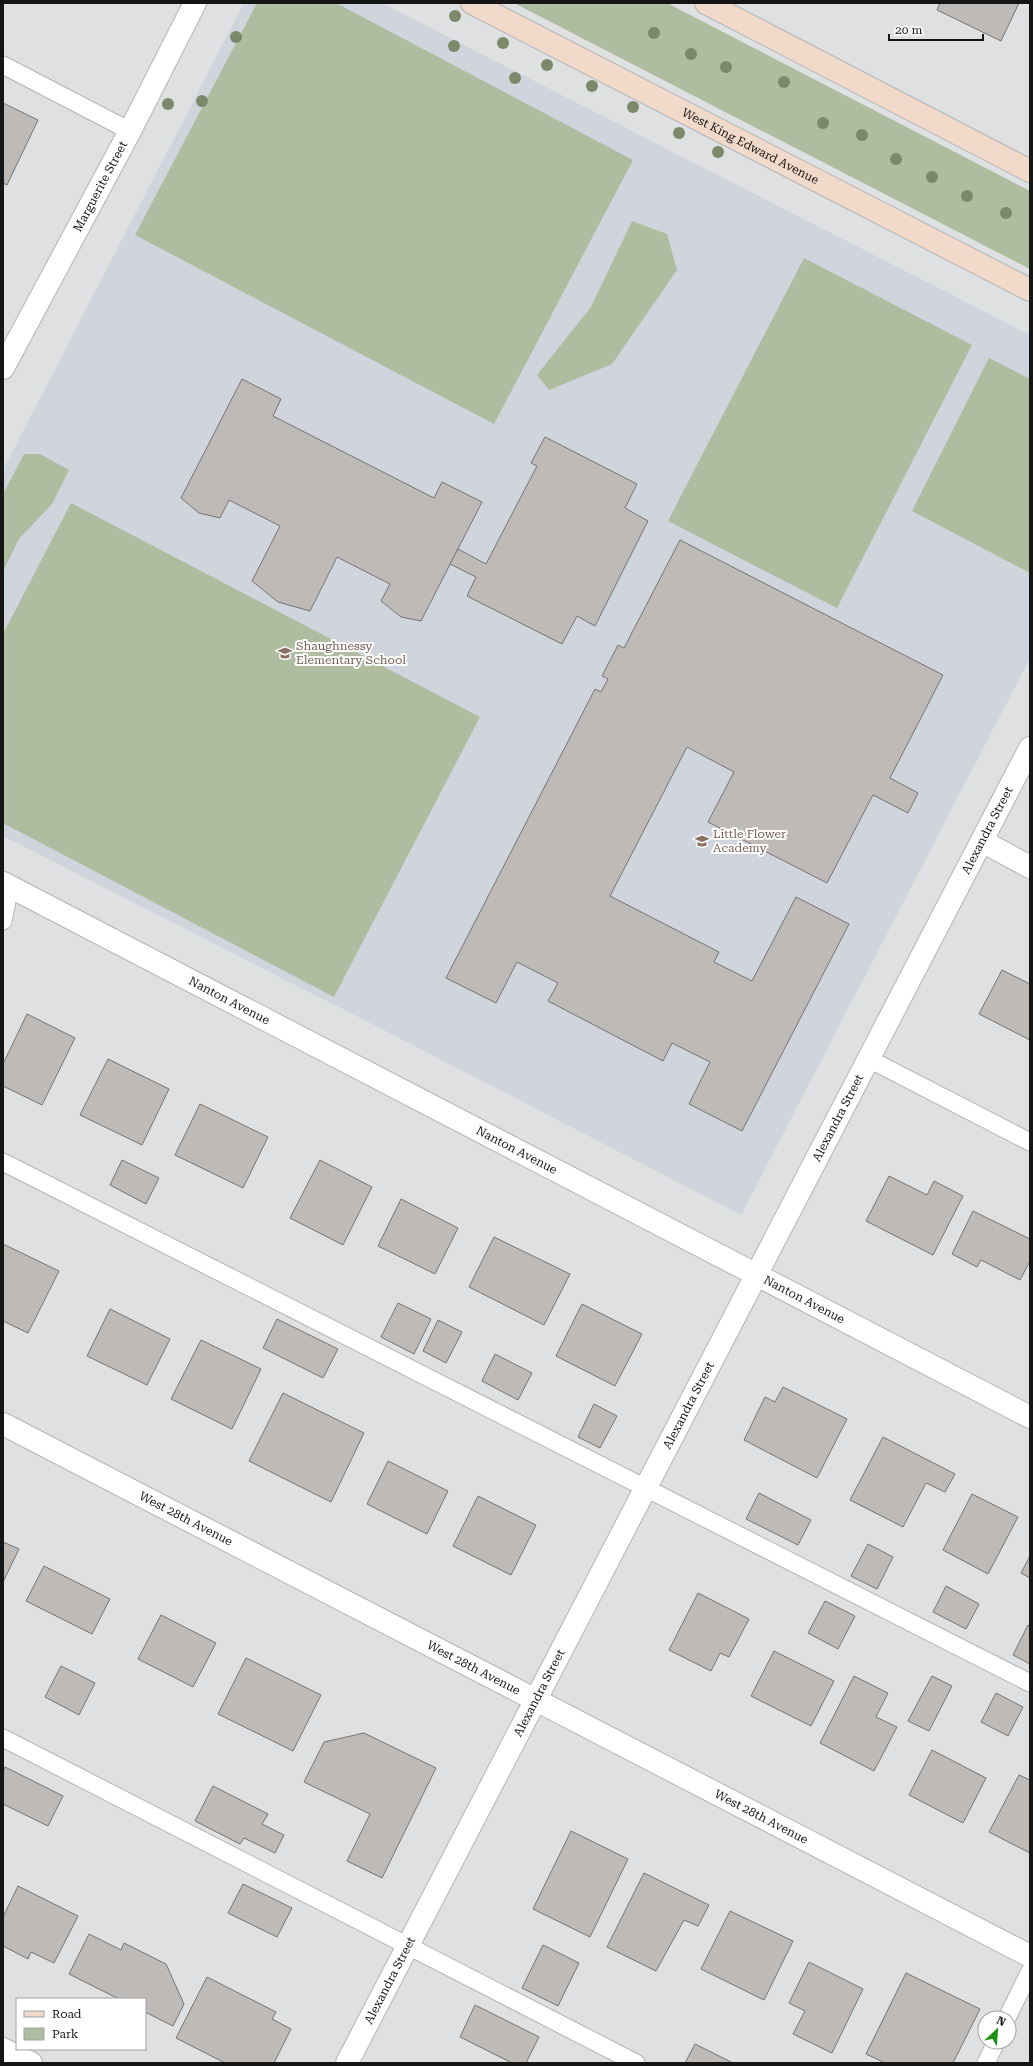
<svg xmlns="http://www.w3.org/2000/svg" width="1033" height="2066" viewBox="0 0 1033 2066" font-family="'Roboto Serif',serif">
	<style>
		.built { fill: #cfd4dd }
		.green { fill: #aebc9f }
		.building { fill: #bdbab8; stroke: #767472 }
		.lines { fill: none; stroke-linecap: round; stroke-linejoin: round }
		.service-casing { stroke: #b3b4b6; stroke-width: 19 }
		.minor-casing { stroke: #b3b4b6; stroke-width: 24 }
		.secondary-casing { stroke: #b3b4b6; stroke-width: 24 }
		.service { stroke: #fff; stroke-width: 17 }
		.minor { stroke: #fff; stroke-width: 22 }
		.secondary { stroke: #f2dacb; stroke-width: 22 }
		.tree { fill: #7c886a }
		.labels { text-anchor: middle; stroke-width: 4; stroke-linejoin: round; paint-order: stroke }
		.street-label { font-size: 12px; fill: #151516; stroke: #fff }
		.education-label { font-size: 12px; fill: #785e54; stroke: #fff; text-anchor: start }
	</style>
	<rect width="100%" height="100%" fill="#dee0e2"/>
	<!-- built -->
	<path class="built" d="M244 3H382L1030 335V658L741 1215 374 1025 3 836V470Z"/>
	<!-- green -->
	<g class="green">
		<path d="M257 3H336L633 160 494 424 135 235Z"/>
		<path d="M514 3H667L1030 191V269Z"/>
		<path d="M632 221 667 234 677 270 612 364 549 390 537 375 591 307Z"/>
		<path d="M804 258 972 345 837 608 668 521Z"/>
		<path d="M989 358 1030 379V573L912 511Z"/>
		<path d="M24 454H40L69 470 52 504 19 539 3 571V494Z"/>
		<path d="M71 503 480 717 334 997 3 823V634Z"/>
	</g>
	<!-- building -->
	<g class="building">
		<path d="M940 3H1019L1001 41 937 10Z"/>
		<path d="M3 103 38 120 7 185 3 183Z"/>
		<path d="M242 379 281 399 273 416 434 498 442 482 482 502 421 621 401 617 381 601 390 584 337 557 310 611 278 602 252 581 280 526 229 500 220 518 199 513 181 498Z"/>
		<path d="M545 437 637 484 625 508 648 521 595 626 577 616 562 644 467 596 476 577 450 564 458 549 486 564 537 466 531 463Z"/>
		<path d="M680 540 943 675 890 778 918 793 908 813 873 795 827 883 708 822 734 772 687 747 610 896 719 952 714 962 752 981 796 897 849 924 742 1131 689 1104 710 1062 672 1043 663 1061 548 1001 558 983 517 962 496 1003 446 978 595 689 601 692 608 679 602 676 618 645 624 648Z"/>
		<path d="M1002 970 1030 984V1040L979 1014Z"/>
		<path d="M27 1014 75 1038 42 1105 3 1086V1064Z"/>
		<path d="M108 1059 169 1089 142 1145 80 1115Z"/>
		<path d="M200 1104 268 1137 243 1188 175 1155Z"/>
		<path d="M122 1160 159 1178 146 1204 110 1185Z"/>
		<path d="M320 1160 372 1187 343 1245 290 1218Z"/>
		<path d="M889 1176 927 1195 934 1181 963 1196 933 1255 866 1221Z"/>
		<path d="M401 1199 458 1228 435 1274 378 1246Z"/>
		<path d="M973 1211 1030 1239V1261L1020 1280 981 1260 977 1267 952 1254Z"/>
		<path d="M494 1237 570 1274 544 1325 469 1287Z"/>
		<path d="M3 1244 59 1271 28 1333 3 1321Z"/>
		<path d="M398 1303 431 1319 414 1354 381 1337Z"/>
		<path d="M582 1304 642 1334 615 1386 556 1356Z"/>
		<path d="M110 1309 170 1339 147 1385 87 1356Z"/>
		<path d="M277 1319 338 1349 323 1378 263 1348Z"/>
		<path d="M438 1320 462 1332 446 1363 423 1351Z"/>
		<path d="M201 1340 261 1369 232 1429 171 1399Z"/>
		<path d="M495 1354 532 1373 518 1400 482 1381Z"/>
		<path d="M783 1387 847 1419 817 1478 744 1440 765 1397 775 1402Z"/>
		<path d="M283 1393 364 1433 331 1502 249 1461Z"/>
		<path d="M594 1404 617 1416 600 1448 578 1437Z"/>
		<path d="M883 1437 955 1474 945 1492 926 1483 903 1527 850 1500Z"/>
		<path d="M388 1461 448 1491 427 1534 367 1504Z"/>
		<path d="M759 1493 811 1520 798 1545 746 1519Z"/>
		<path d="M972 1494 1018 1517 988 1574 943 1550Z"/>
		<path d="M478 1496 536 1525 511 1575 453 1546Z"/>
		<path d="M3 1542 19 1549 3 1582Z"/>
		<path d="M868 1544 893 1557 877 1589 851 1576Z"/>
		<path d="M1030 1556V1578L1021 1573Z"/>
		<path d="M44 1566 110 1599 92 1634 26 1601Z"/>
		<path d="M946 1586 979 1604 966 1629 933 1612Z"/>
		<path d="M698 1593 749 1619 729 1657 720 1653 711 1671 669 1650Z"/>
		<path d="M825 1601 855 1616 838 1649 808 1633Z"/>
		<path d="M161 1615 216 1643 193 1687 138 1659Z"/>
		<path d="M1028 1625 1030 1626V1664L1013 1655Z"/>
		<path d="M774 1651 834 1681 811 1726 751 1696Z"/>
		<path d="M246 1658 321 1695 293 1751 218 1714Z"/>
		<path d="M61 1666 95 1683 79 1715 45 1697Z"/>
		<path d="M854 1676 888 1693 876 1717 897 1727 874 1771 820 1743Z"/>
		<path d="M932 1676 952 1686 929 1731 908 1721Z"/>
		<path d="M996 1693 1023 1707 1008 1736 981 1722Z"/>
		<path d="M364 1733 436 1768 382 1878 347 1861 370 1814 304 1782 324 1742Z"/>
		<path d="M932 1750 986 1778 963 1823 909 1795Z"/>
		<path d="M5 1767 63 1796 48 1826 3 1804V1772Z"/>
		<path d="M1019 1775 1030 1780V1853L989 1832Z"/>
		<path d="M213 1786 268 1814 262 1824 284 1835 275 1853 244 1838 240 1844 195 1821Z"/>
		<path d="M571 1831 628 1859 590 1937 533 1909Z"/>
		<path d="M644 1873 709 1905 698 1926 684 1920 656 1971 607 1947Z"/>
		<path d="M243 1884 292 1908 277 1937 228 1913Z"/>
		<path d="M18 1886 78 1916 54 1963 31 1952 28 1959 3 1946V1917Z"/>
		<path d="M730 1911 793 1941 764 2000 701 1969Z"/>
		<path d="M89 1934 121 1950 124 1943 166 1964 184 2004 173 2026 145 2012V1999H119L69 1974Z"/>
		<path d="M543 1945 579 1963 558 2006 522 1988Z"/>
		<path d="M809 1962 863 1989 832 2053 793 2034 805 2011 789 2003Z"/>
		<path d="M906 1973 980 2009 953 2063H885L866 2054Z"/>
		<path d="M207 1977 276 2012 272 2019 291 2029 274 2063H225L176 2038Z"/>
		<path d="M475 2005 539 2037 526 2063H512L460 2037Z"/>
		<path d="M695 2044 733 2063H685Z"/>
	</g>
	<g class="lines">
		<defs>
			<g id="service">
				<path d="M3 65 130 131"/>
				<path d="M3 921 10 886"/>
				<path d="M869 1059 1030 1142"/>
				<path d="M3 1162 1030 1683"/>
				<path d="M3 1738 636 2063"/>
				<path d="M1007 2018 1030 1971"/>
				<path d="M986 2063 996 2042"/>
			</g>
			<g id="minor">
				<path id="s1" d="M3 368 130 131 195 3"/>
				<path d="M982 841 1030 867"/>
				<path id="s2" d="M3 883 1030 1417"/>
				<path id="s3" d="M3 1424 1030 1956"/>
				<path d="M3 2049 31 2063"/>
				<path id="s4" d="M347 2063 1030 748"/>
			</g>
			<g id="secondary">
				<path id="s5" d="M472 3 1030 290"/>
				<path d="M706 3 1030 171"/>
			</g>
		</defs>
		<!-- service casing -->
		<use href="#service" class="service-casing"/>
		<!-- minor casing -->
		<use href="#minor" class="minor-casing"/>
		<!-- secondary casing -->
		<use href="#secondary" class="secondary-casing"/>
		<!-- service -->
		<use href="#service" class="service"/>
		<!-- minor -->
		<use href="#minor" class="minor"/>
		<!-- secondary -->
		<use href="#secondary" class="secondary"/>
	</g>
	<!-- trees -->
	<g class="tree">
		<circle cx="455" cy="16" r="6"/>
		<circle cx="654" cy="33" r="6"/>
		<circle cx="236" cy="37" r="6"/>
		<circle cx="503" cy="43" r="6"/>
		<circle cx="454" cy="46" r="6"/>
		<circle cx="691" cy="54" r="6"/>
		<circle cx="547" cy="65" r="6"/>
		<circle cx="726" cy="67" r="6"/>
		<circle cx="515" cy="78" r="6"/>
		<circle cx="784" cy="82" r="6"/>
		<circle cx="592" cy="86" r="6"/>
		<circle cx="202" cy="101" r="6"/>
		<circle cx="168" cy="104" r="6"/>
		<circle cx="633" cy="107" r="6"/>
		<circle cx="823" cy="123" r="6"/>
		<circle cx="679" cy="133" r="6"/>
		<circle cx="862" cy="135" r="6"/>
		<circle cx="718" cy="152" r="6"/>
		<circle cx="896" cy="159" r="6"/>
		<circle cx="932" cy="177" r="6"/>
		<circle cx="967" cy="196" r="6"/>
		<circle cx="1006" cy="213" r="6"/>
	</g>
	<!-- icons -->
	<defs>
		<symbol id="school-bare" viewBox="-9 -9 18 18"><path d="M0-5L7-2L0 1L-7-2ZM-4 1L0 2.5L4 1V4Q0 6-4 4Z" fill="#8d6e63" stroke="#fff" stroke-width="2.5" paint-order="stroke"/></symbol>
	</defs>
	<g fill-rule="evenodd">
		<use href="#school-bare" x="275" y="643" width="20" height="20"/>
		<use href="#school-bare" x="692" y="831" width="20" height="20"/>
	</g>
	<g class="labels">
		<!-- street labels -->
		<g class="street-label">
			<text dy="4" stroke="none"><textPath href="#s5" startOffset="313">West King Edward Avenue</textPath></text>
			<text dy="4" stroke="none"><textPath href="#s1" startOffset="206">Marguerite Street</textPath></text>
			<text dy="4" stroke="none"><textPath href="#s4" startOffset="1389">Alexandra Street</textPath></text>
			<text dy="4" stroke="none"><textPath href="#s2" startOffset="255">Nanton Avenue</textPath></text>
			<text dy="4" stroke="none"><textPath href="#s4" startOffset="1065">Alexandra Street</textPath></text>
			<text dy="4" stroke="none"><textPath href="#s2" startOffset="579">Nanton Avenue</textPath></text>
			<text dy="4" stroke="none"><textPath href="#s2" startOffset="903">Nanton Avenue</textPath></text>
			<text dy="4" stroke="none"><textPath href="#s4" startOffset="741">Alexandra Street</textPath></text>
			<text dy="4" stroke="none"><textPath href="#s3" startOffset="206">West 28th Avenue</textPath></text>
			<text dy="4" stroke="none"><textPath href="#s3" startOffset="530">West 28th Avenue</textPath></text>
			<text dy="4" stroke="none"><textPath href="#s4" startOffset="417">Alexandra Street</textPath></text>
			<text dy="4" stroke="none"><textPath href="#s3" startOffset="854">West 28th Avenue</textPath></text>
			<text dy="4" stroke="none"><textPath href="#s4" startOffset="93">Alexandra Street</textPath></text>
		</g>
		<!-- education labels -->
		<g class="education-label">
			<text x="296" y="650">Shaughnessy<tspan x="296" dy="14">Elementary School</tspan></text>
			<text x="713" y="838">Little Flower<tspan x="713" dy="14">Academy</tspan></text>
		</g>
	</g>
	<!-- border -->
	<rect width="1033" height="2066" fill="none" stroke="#151516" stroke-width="8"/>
	<!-- legend -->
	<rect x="16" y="1998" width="130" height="52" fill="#ffffff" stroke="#a1a1a2"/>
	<rect x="24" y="2011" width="20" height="6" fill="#f2dacb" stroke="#a1a1a2"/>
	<text x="52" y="2018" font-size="12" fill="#151516">Road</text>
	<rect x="24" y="2028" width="20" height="12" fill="#aebc9f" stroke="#a1a1a2"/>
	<text x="52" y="2038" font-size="12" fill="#151516">Park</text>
	<!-- north arrow -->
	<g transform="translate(997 2030) rotate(26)"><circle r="19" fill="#ffffff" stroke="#a1a1a2"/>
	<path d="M0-3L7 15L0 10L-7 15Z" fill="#229119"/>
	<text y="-6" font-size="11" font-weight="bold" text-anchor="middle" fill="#151516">N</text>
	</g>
	<!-- scale -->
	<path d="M889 34v6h94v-6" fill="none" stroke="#151516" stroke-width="2"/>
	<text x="895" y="34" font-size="12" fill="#151516" stroke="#ffffff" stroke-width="3" paint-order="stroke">20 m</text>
</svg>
